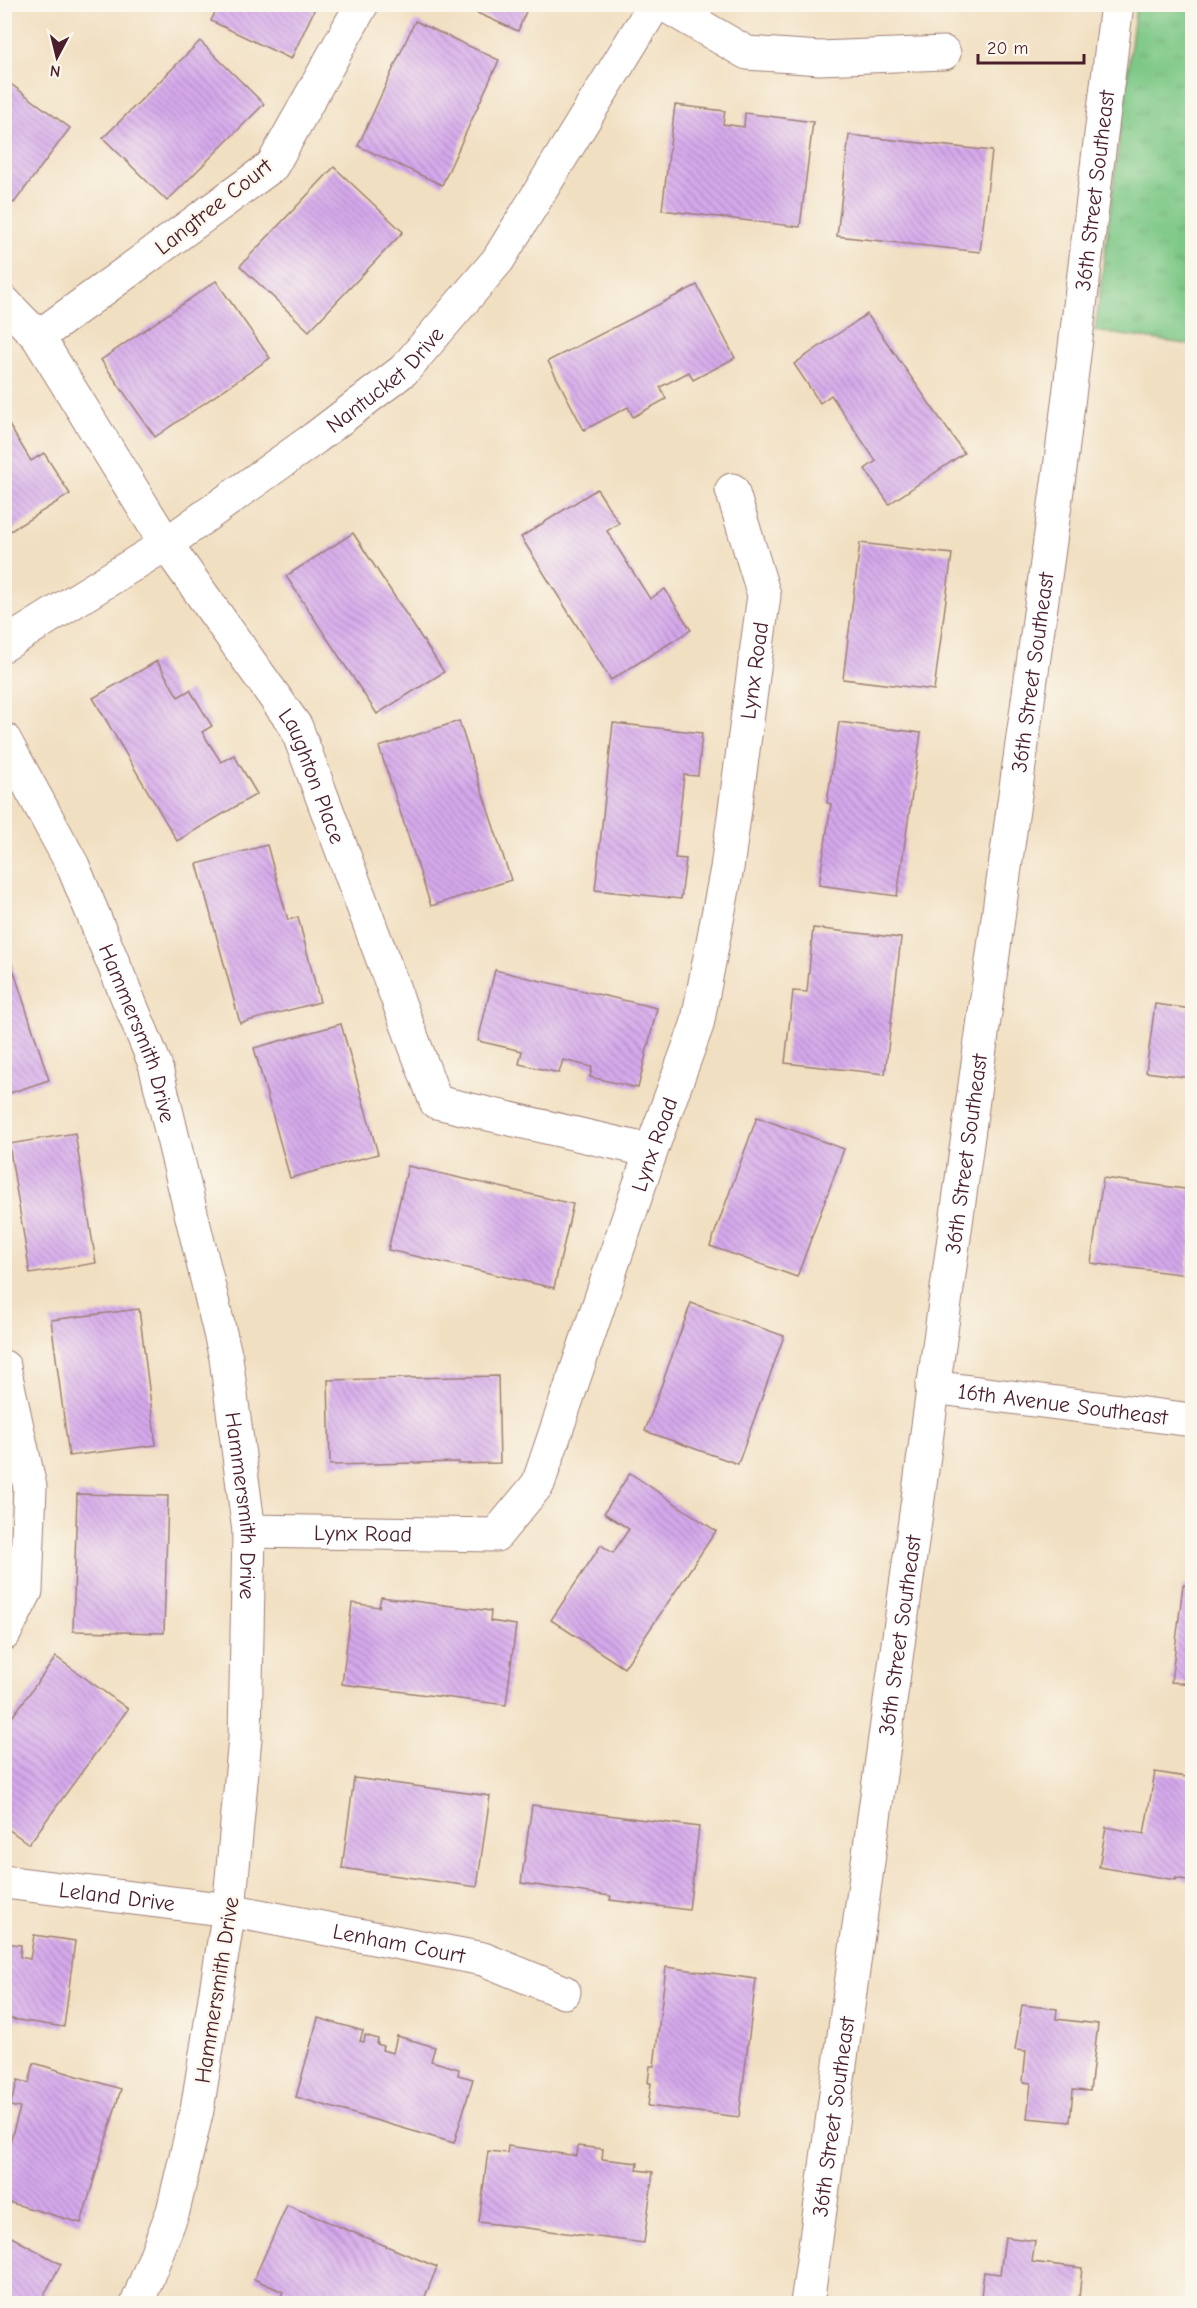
<svg xmlns="http://www.w3.org/2000/svg" width="1197" height="2308" viewBox="0 0 1197 2308" font-family="'Comic Neue',sans-serif">
	<style>
		.grass { fill: url(#grass-tufts); stroke: #647458; stroke-width: 1.5 }
		.building { fill: url(#building-back-hatch) }
		.lines { fill: none; stroke-linecap: round; stroke-linejoin: round }
		.street-casing { stroke: #9e7f76; stroke-width: 35 }
		.street { stroke: #fff; stroke-width: 33 }
		.labels { text-anchor: middle; stroke-width: 5; stroke-linejoin: round; paint-order: stroke }
		.street-label { font-size: 22px; fill: #4a1f2b; stroke: #fbf7ec }
	</style>
	<defs>
		<pattern id="grass-tufts" width="24" height="20" patternUnits="userSpaceOnUse" patternTransform="scale(1.5)"><rect width="24" height="20" fill="#7dc886"/><path d="M3 7l-1-3M5 7V3M7 7l1-3M15 17l-1-3M17 17v-4M19 17l1-3" fill="none" stroke="#6eab74"/></pattern>
		<pattern id="building-back-hatch" width="6" height="6" patternUnits="userSpaceOnUse" patternTransform="scale(1.5)"><rect width="6" height="6" fill="#d5a9ec"/><path d="M-1 5l2 2M0 0l6 6M5-1l2 2" fill="none" stroke="#af89bf"/></pattern>
	</defs>
	<rect width="100%" height="100%" fill="#fbf7ec"/>
	<filter id="ink" filterUnits="userSpaceOnUse"><feTurbulence type="fractalNoise" baseFrequency=".0167" numOctaves="2"/><feDisplacementMap in="SourceGraphic" scale="12" xChannelSelector="R" yChannelSelector="G"/><feConvolveMatrix kernelMatrix="1 2 1 2 8 2 1 2 1" color-interpolation-filters="sRGB"/></filter>
	<filter id="wash" filterUnits="userSpaceOnUse"><feTurbulence type="fractalNoise" baseFrequency=".008" numOctaves="4" result="noise"/><feDisplacementMap in="SourceGraphic" scale="24" xChannelSelector="R" yChannelSelector="G"/><feGaussianBlur stdDeviation="1.35" result="paint"/><feColorMatrix in="noise" values="0 0 0 0 0 0 0 0 0 0 0 0 0 0 0 0 0 1.4 0 .05"/><feComposite in="paint" operator="in"/></filter>
	<g filter="url(#wash)">
		<rect width="100%" height="100%" fill="#f1dfc1"/>
		<!-- grass -->
		<path class="grass" d="M1136 5H1192V345L1095 331Z"/>
		<g id="blocks">
			<!-- building -->
			<g class="building">
				<path d="M219 4H317L291 59 211 21Z"/>
				<path d="M457 4H529L518 31Z"/>
				<path d="M415 21 499 60 442 185 358 146Z"/>
				<path d="M200 41 264 104 167 201 103 138Z"/>
				<path d="M4 79 70 128 14 203 4 196Z"/>
				<path d="M675 105 725 111 723 124 744 127 745 113 813 122 800 227 662 210Z"/>
				<path d="M849 135 992 151 980 252 837 236Z"/>
				<path d="M334 167 403 232 309 331 240 266Z"/>
				<path d="M216 281 270 358 155 437 101 360Z"/>
				<path d="M697 285 735 358 693 380 689 372 660 387 666 399 633 417 628 407 584 430 548 361Z"/>
				<path d="M867 314 964 453 889 504 865 469 876 461 831 395 820 403 794 364Z"/>
				<path d="M4 417 31 461 44 453 70 494 4 535Z"/>
				<path d="M597 489 619 523 607 531 650 599 665 589 691 630 611 680 521 537Z"/>
				<path d="M353 533 444 672 377 714 286 576Z"/>
				<path d="M860 543 952 554 934 690 843 679Z"/>
				<path d="M157 661 178 697 190 690 212 726 202 732 221 762 234 755 257 794 177 841 93 698Z"/>
				<path d="M459 721 511 880 431 906 379 747Z"/>
				<path d="M839 722 921 733 897 896 819 885 831 804 827 803Z"/>
				<path d="M613 723 702 733 698 776 684 775 675 858 686 859 681 899 595 890Z"/>
				<path d="M267 845 288 920 298 917 320 1002 240 1023 197 864Z"/>
				<path d="M813 928 901 938 885 1074 785 1063 793 991 807 992Z"/>
				<path d="M7 950 49 1080 4 1095V951Z"/>
				<path d="M495 970 657 1008 638 1088 590 1077 592 1067 563 1060 559 1073 519 1064 522 1051 478 1041Z"/>
				<path d="M1155 1004 1192 1009V1078L1146 1072Z"/>
				<path d="M341 1024 378 1154 290 1178 254 1048Z"/>
				<path d="M757 1117 844 1149 797 1277 710 1246Z"/>
				<path d="M75 1133 96 1263 30 1274 9 1144Z"/>
				<path d="M408 1166 573 1204 554 1288 388 1250Z"/>
				<path d="M1103 1178 1192 1190V1234L1187 1275 1091 1263Z"/>
				<path d="M691 1303 784 1336 738 1464 645 1431Z"/>
				<path d="M139 1309 156 1445 69 1456 51 1320Z"/>
				<path d="M498 1376 500 1463 458 1464 459 1462 330 1465 328 1380Z"/>
				<path d="M630 1473 716 1531 624 1668 551 1620 601 1545 613 1553 629 1529 604 1513Z"/>
				<path d="M77 1494 168 1496 164 1633 73 1631Z"/>
				<path d="M1183 1585 1192 1587V1684L1171 1682Z"/>
				<path d="M381 1597 491 1611 490 1621 516 1625 506 1705 342 1684 352 1603 379 1607Z"/>
				<path d="M56 1657 128 1709 29 1844 4 1826V1728Z"/>
				<path d="M1155 1772 1192 1778V1881L1176 1878V1880L1099 1867 1106 1827 1144 1834Z"/>
				<path d="M354 1778 490 1796 477 1887 342 1868Z"/>
				<path d="M532 1805 699 1827 689 1910 610 1900 611 1896 521 1883Z"/>
				<path d="M34 1935 75 1941 64 2027 4 2018V1943L21 1945 20 1957 30 1959Z"/>
				<path d="M666 1967 756 1979 739 2117 648 2106 651 2083H648L650 2066H654Z"/>
				<path d="M1022 2005 1057 2009 1056 2019 1098 2024 1090 2091 1073 2090 1070 2122 1027 2118 1031 2083 1023 2082 1026 2051 1015 2050Z"/>
				<path d="M318 2018 363 2031 360 2041 364 2042 365 2035 378 2039 377 2044 383 2046 382 2050 393 2053 397 2036 435 2047 431 2061 459 2069 458 2075 473 2079 454 2143 296 2097Z"/>
				<path d="M34 2063 121 2089 81 2223 4 2201V2162L20 2108 10 2106 18 2080 29 2083Z"/>
				<path d="M508 2146 577 2156 578 2146 603 2149 602 2159 638 2163 637 2170 653 2172 644 2243 479 2222 488 2151 507 2153Z"/>
				<path d="M287 2205 437 2267 422 2304H284L279 2301 283 2292 254 2279Z"/>
				<path d="M4 2233 61 2264 39 2304H4Z"/>
				<path d="M1005 2237 1035 2241 1032 2262 1082 2268 1079 2298H1077L1076 2304H980L984 2272 1000 2274Z"/>
			</g>
		</g>
	</g>
	<g filter="url(#ink)">
		<use href="#blocks" fill-opacity="0" stroke="#9e7f76" stroke-width="1.5"/>
		<g class="lines">
			<defs>
				<g id="street">
					<path d="M663 4 747 53 820 58 944 53"/>
					<path id="s1" d="M4 302 38 337 166 544 296 727 436 1102 651 1151"/>
					<path d="M38 337 272 166 362 4"/>
					<path id="s2" d="M4 645 166 544 315 438 404 370 498 260 655 4"/>
					<path id="s3" d="M4 739 73 866 155 1064 226 1358 249 1531 245 1738 229 1910 197 2110 173 2211 137 2304"/>
					<path d="M4 1367 30 1487 26 1591 4 1634"/>
					<path id="s4" d="M932 1387 1192 1420"/>
					<path id="s5" d="M249 1531 496 1535 538 1484 651 1151 697 1025 727 868 764 595 732 490"/>
					<path id="s6" d="M4 1882 229 1910 483 1959 564 1992"/>
					<path id="s7" d="M807 2304 1061 461 1117 4"/>
				</g>
			</defs>
			<!-- street casing -->
			<use href="#street" class="street-casing"/>
			<!-- street -->
			<use href="#street" class="street"/>
		</g>
	</g>
	<g class="labels">
		<!-- street labels -->
		<g class="street-label">
			<text dy="8" stroke="none"><textPath href="#s7" startOffset="2133">36th Street Southeast</textPath></text>
			<text transform="translate(213 206) rotate(-38)" y="8">Langtree Court</text>
			<text dy="8" stroke="none"><textPath href="#s2" startOffset="465">Nantucket Drive</textPath></text>
			<text dy="8" stroke="none"><textPath href="#s5" startOffset="1158">Lynx Road</textPath></text>
			<text dy="8" stroke="none"><textPath href="#s7" startOffset="1647">36th Street Southeast</textPath></text>
			<text dy="8" stroke="none"><textPath href="#s1" startOffset="568">Laughton Place</textPath></text>
			<text dy="8" stroke="none"><textPath href="#s3" startOffset="324">Hammersmith Drive</textPath></text>
			<text dy="8" stroke="none"><textPath href="#s5" startOffset="672">Lynx Road</textPath></text>
			<text dy="8" stroke="none"><textPath href="#s7" startOffset="1161">36th Street Southeast</textPath></text>
			<text dy="8" stroke="none"><textPath href="#s4" startOffset="132">16th Avenue Southeast</textPath></text>
			<text dy="8" stroke="none"><textPath href="#s3" startOffset="810">Hammersmith Drive</textPath></text>
			<text dy="8" stroke="none"><textPath href="#s5" startOffset="114">Lynx Road</textPath></text>
			<text dy="8" stroke="none"><textPath href="#s7" startOffset="675">36th Street Southeast</textPath></text>
			<text dy="8" stroke="none"><textPath href="#s6" startOffset="114">Leland Drive</textPath></text>
			<text dy="8" stroke="none"><textPath href="#s6" startOffset="400">Lenham Court</textPath></text>
			<text transform="translate(216 1990) rotate(-81)" y="8">Hammersmith Drive</text>
			<text dy="8" stroke="none"><textPath href="#s7" startOffset="189">36th Street Southeast</textPath></text>
		</g>
	</g>
	<!-- margin -->
	<rect width="1197" height="2308" fill="none" stroke="#fbf7ec" stroke-width="24"/>
	<!-- north arrow -->
	<g transform="translate(57 57) rotate(187)" stroke="#fbf7ec" stroke-width="4.5" paint-order="stroke">
	<path d="M0-4.5L10 22L0 15L-10 22Z" fill="#4a1f2b"/>
	<text y="-9" font-size="16" font-weight="bold" text-anchor="middle" fill="#4a1f2b">N</text>
	</g>
	<!-- scale -->
	<path d="M978 54v9h106v-9" fill="none" stroke="#4a1f2b" stroke-width="3"/>
	<text x="987" y="54" font-size="18" fill="#4a1f2b" stroke="#fbf7ec" stroke-width="4.5" paint-order="stroke">20 m</text>
</svg>
